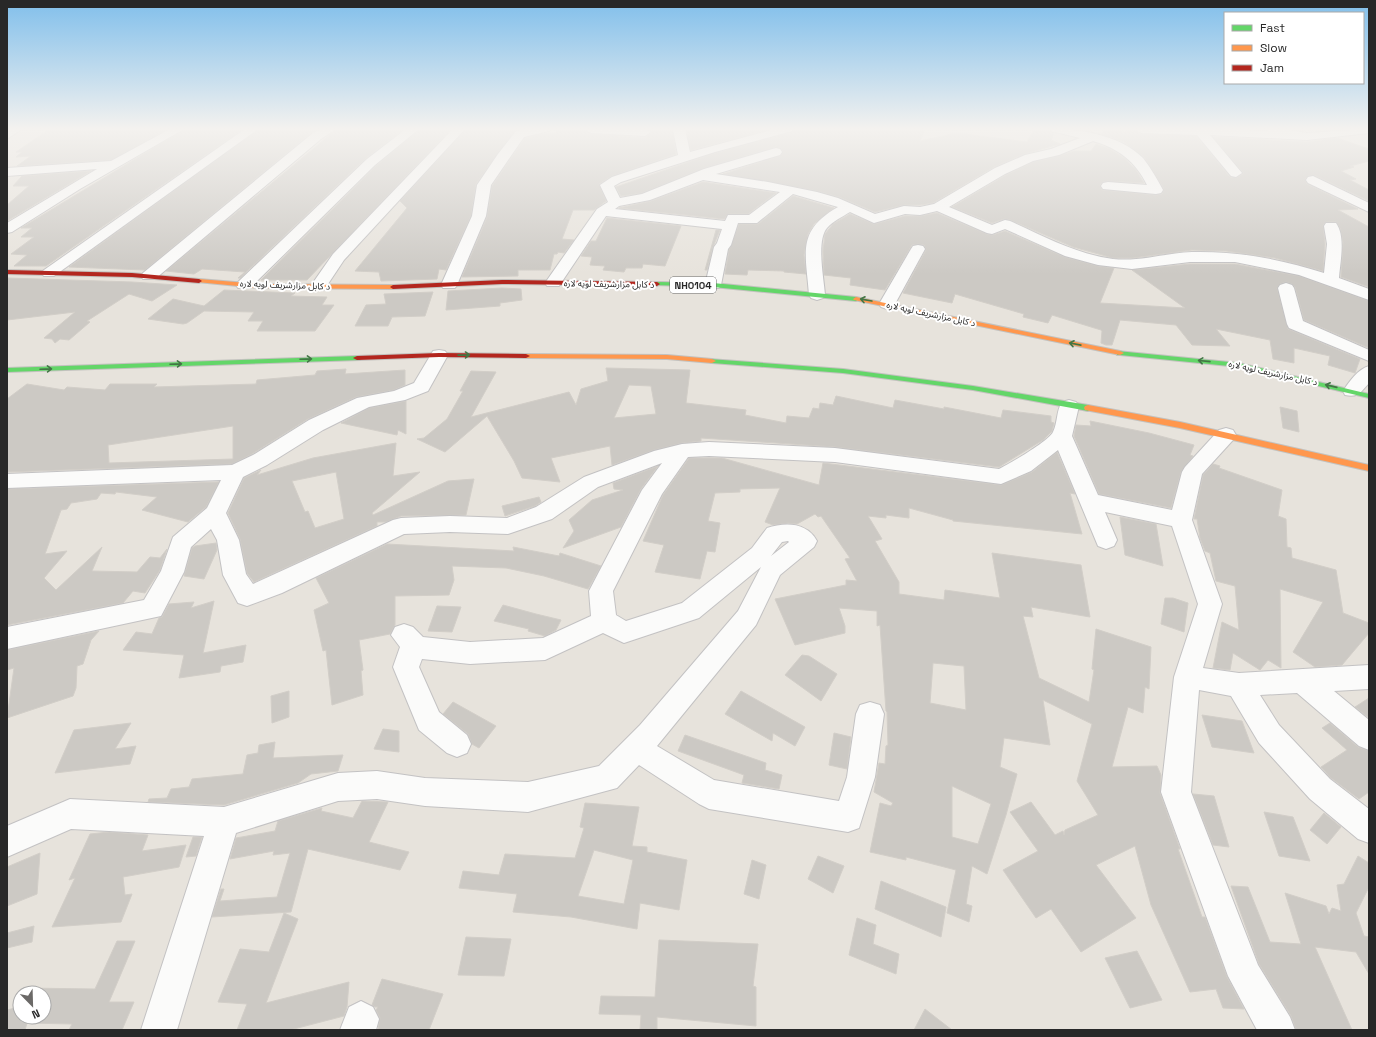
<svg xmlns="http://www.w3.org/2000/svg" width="1376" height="1037" viewBox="0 0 1376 1037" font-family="'Space Grotesk','Noto Sans Arabic',sans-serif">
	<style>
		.building { fill: #ccc9c4; stroke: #d2cec8; fill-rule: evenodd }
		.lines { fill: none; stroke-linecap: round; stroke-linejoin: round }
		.street-casing { stroke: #c3c2c3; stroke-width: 2 }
		.fast-casing { stroke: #c3c2bf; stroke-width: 2 }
		.slow-casing { stroke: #c3c2bf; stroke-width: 2 }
		.jam-casing { stroke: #c3c2bf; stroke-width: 2 }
		.street { fill: #fbfbfa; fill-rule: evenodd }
		.fast { fill: #63d668; fill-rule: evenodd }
		.slow { fill: #ff974d; fill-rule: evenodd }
		.jam { fill: #b3261e; fill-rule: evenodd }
		.oneway { stroke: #437645 }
		.labels { text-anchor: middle; stroke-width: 4; stroke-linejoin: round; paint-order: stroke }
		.far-street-label { font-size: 9px; fill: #282828; stroke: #fff }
		.shield { fill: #fff; stroke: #686868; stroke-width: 1 }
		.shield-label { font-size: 10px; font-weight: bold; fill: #282828 }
	</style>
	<rect width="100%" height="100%" fill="#e7e3dc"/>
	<!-- building -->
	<g class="building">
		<path d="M50 129H168L111 160 17 166 31 156 16 157 22 152H16Z"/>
		<path d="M185 129H243L46 266H14L27 255 11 254 34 237H21L32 228H21Z"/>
		<path d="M259 129H319L312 132 145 270 69 267Z"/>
		<path d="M337 129H404L366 158 240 278H238L245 272 202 269 194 274 166 271Z"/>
		<path d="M420 129H451L307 280H261L376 166Z"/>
		<path d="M466 129H522L515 130 476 184 471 216 446 270 439 269 437 279 381 281 379 272 355 271 407 208 400 201Z"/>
		<path d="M559 129 585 130 591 134 645 138 652 132 648 129H672L676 154 612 176 599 184 606 201 594 210H573L562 239 574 240 564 253 558 252 557 254H554L550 270H518V276L462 277 487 217 492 186 525 138 549 133H555Z"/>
		<path d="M686 129H771L691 150Z"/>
		<path d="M796 129H925L920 141 957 133 1027 142 1034 129H1040L1054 133 1051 140 1060 144 1024 154 994 167 933 203 920 205H904L875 212 839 197 817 191 723 174 780 156 783 151 780 148 776 147 704 168 642 193 621 196 616 187 715 153 792 132Z"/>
		<path d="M1105 129H1116L1122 132 1136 131 1141 134 1196 136 1230 177 1236 178 1243 174V172L1213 137 1307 142 1337 138 1369 149V161L1350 166 1354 167 1341 171 1356 179 1350 180 1369 190V201L1314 175 1308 176 1305 179 1307 184 1358 209 1338 210 1369 227V287L1341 277 1343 242 1340 228 1336 222H1326L1323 225 1325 244 1323 271 1275 258 1226 251 1192 250 1133 258H1113L1073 247 1010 220 1004 219 992 223 952 207 1006 175 1033 162 1059 156 1074 151H1091L1096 144 1110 149 1124 158 1136 170 1144 183 1108 181 1103 182 1100 185 1102 190 1156 195 1162 194 1164 189 1144 157 1124 142 1102 134Z"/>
		<path d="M91 171 7 221V205L29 186H13L22 176Z"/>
		<path d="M703 182 776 193 748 214H728L724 219 619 208 651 201Z"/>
		<path d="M793 196 834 208 814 224 808 234 804 255 806 274 784 272V271L748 270 747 275 725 274 729 250 739 224H758Z"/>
		<path d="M937 213 987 234 993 235 1005 231 1065 257 1098 266 1114 268 1100 303 1185 308 1132 270 1190 264H1235L1299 276 1369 301V348L1304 320 1295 287 1292 284 1286 282 1280 284 1277 288 1288 329 1360 359 1355 373 1328 365 1330 356 1294 348V363L1273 359 1270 340 1216 329 1230 346 1192 345 1176 325 1120 320 1112 345H1106L1101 343 1102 331 1101 330 1052 315 1048 323 1023 317 1024 314 955 294 952 303 903 293 926 250 924 245 918 244 912 245 885 290 850 285 851 278 824 275 823 251 825 234 833 224 850 214 874 224 905 216H920Z"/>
		<path d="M607 218 681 226 665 266 643 264 642 268H626L624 272 603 270 605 266 590 265 592 257 581 256 591 241H596Z"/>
		<path d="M716 230H720L713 247 707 270H705Z"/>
		<path d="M7 278 132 282 177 285 152 301 129 294 87 321 90 322 69 340 60 339 55 343 52 339 44 338 75 312 7 320Z"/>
		<path d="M502 288 521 289 522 300 500 303V306L446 310 448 291Z"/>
		<path d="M224 290 295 293 291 296 327 297 322 305H334L315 331H257L263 321H248L254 312 204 311 187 323 183 324 148 319 173 299 204 306Z"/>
		<path d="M433 292 425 316 392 317 388 326H355L366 305 386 304 384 294Z"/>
		<path d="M606 368 690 370 686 403 746 410 745 415 786 423 787 416 809 418 813 408 819 409 820 403 833 405 836 396 893 408 895 400 944 409V407L1001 418 1003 410 1051 416V422L1054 423 1052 431 1043 440 999 467 835 447 701 438V441L682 443 654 450 612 465 610 446 551 458 560 482 522 478 514 461 487 416 445 452 417 439 424 438 447 419 463 391H460L471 371 496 372 471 417 569 392 576 405 581 389 608 381ZM629 385 651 386 656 414 614 418Z"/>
		<path d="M346 369 345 374 405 370V385L394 390 356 397 308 419 252 454 232 464 7 472V399L27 384 64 390 67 387 105 390 110 384H157L154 387 256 384 257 380 315 375 317 371ZM233 426V459L109 463 108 445Z"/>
		<path d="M406 401V434L398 430 397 435 341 423 369 408Z"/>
		<path d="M1280 407 1297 411 1299 432 1283 428Z"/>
		<path d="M1090 421 1149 433 1194 445 1190 455 1193 456 1181 472 1171 508 1099 494 1074 436 1076 425 1091 426Z"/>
		<path d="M396 443 393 476 420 472 372 513 373 515 448 481 474 479 466 515 401 516 386 522H377V526L254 582 247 573 240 539 228 513 244 478 261 470 257 475 313 458ZM336 472 344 519 315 528 308 511 305 512 292 481Z"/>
		<path d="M1057 452 1075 494 1070 493 1082 534 953 521V520L909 508V518L886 515V518L868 516 882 539 875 541 899 582V594L944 600 945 590 1000 598 992 553 1081 565 1090 617 1031 607 1033 617 1023 616 1039 678 1089 702 1094 670 1092 669 1096 629 1151 647 1149 689 1145 687 1143 713 1128 707 1112 767 1157 766 1161 775 1160 793 1180 849H1178L1202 917H1205L1227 977 1244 1009 1223 1008 1216 989 1190 992 1151 905 1135 846 1096 865 1136 918 1081 952 1051 909 1036 918 1003 870 1038 851 1010 812 1031 802 1055 835 1063 831 1064 835 1065 830 1098 815 1077 781 1092 724 1043 700 1050 745 1004 738 1000 767 1017 774 1006 815 987 874 972 866 966 904 972 906 969 922 947 913 956 870 906 857V860L870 852 880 803 891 806 893 803 874 792 879 763 885 764 886 746 888 745 887 712 886 711 880 625 877 626V611L839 608 845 626V633L795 645 775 599 846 585V580L857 581 845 559 850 558 821 516 818 517 815 514 797 524 788 523 773 525 765 522 780 488 740 489V492L715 493 708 521 720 523 715 552 707 551 700 579 655 572 664 545 643 541 663 495 689 458H722L819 485 823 463 1001 485 1032 472ZM933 663 964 666 966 710 930 703ZM952 786 991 804 978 844 952 837Z"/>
		<path d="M1213 464 1220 466 1219 468 1282 490 1278 516 1286 519 1287 547 1291 548 1292 558 1336 570 1343 613 1369 623V633L1342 665 1315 667 1293 652 1323 602 1280 589 1281 668 1268 660 1260 670 1233 653 1230 670 1213 668 1222 622 1239 630 1235 586 1216 581 1210 553 1205 551 1200 538 1197 519H1194L1203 475Z"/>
		<path d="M658 466 641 489 621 527 563 548 574 531 569 520 592 500 623 490 614 489 613 483Z"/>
		<path d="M219 482 206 507 188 522 142 510 157 497 116 492 115 494 101 493 97 499 71 503 67 509 61 510 45 554 67 551 44 578 56 590 102 547 92 571 137 572 150 557 160 558 167 549 160 570 145 593 133 591 123 603 7 625V489Z"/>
		<path d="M539 497 541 502 535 506 505 516 502 506Z"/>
		<path d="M1120 517 1156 524 1163 566 1125 555Z"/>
		<path d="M216 543 217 550 204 579 184 576 192 548 195 546Z"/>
		<path d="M387 544 514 551 513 547 559 556 560 553 601 566 588 589 544 576 506 568 452 566 454 580 449 595 395 596V625L390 634 359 640 363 670 361 671 363 695 332 705 326 650 323 651 314 610 329 603 316 578Z"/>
		<path d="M1165 598H1173L1188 603 1184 632 1161 624Z"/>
		<path d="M214 601 203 653 246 645 243 662 221 666 220 672 179 678 184 655 123 650 136 632 152 634 159 618 162 617 169 604 194 602 191 608Z"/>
		<path d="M503 605 536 614 561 620 556 630 545 636 528 631 529 629 494 621Z"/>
		<path d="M437 606 461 607 452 632 428 631Z"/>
		<path d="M99 631 91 640 83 664 77 666 76 688 73 696 7 718 14 668 7 670V650Z"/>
		<path d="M802 655 809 656 837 674 821 701 785 675Z"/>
		<path d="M289 691V717L272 723 271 696Z"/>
		<path d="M741 691 805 727 795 746 773 733 772 741 725 714Z"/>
		<path d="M1369 698V718L1355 707Z"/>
		<path d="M453 702 496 726 479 748 472 744 468 734 443 714Z"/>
		<path d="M1202 715 1242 721 1254 753 1212 747Z"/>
		<path d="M131 723 115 749 136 746 130 764 55 773 74 730Z"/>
		<path d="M1330 723 1358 747 1369 751V792L1359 799 1331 778 1321 767 1347 750 1322 728Z"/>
		<path d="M383 729 399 731V752L374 749Z"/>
		<path d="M834 733 851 737 847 769 829 765Z"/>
		<path d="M685 735 766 763 765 770 782 775 779 789 742 783 744 775 678 751Z"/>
		<path d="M275 742 273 758 343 755 338 771 311 774 298 783 224 805 148 802 149 799 167 798 171 789 189 787 192 779 243 774 247 755 258 753 259 745Z"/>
		<path d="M1193 794 1214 796 1229 847 1213 845Z"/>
		<path d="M362 801 388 802 369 842 409 852 400 870 308 849 291 912 212 917 221 889H224L220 901 277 897 290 853 273 855 274 851 230 859 236 838 275 831 278 821 322 808 321 811 353 818Z"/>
		<path d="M585 803 639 807 632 846 647 847V852L687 860 679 910 640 903 637 929 571 917 513 912 517 894 459 888 463 871 499 875 505 854 575 858 584 828 580 827ZM594 850 633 860 624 904 578 896Z"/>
		<path d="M1264 812 1293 817 1310 861 1279 856Z"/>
		<path d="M1324 813 1341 827 1327 844 1310 830Z"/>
		<path d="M109 832 148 835 142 851 186 845 179 867 123 877 125 895 132 894 121 922 52 927 75 878 69 880 90 834Z"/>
		<path d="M193 837H202L196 856 186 857Z"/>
		<path d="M40 853 37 894 7 906V867Z"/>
		<path d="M818 856 844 866 833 893 808 879Z"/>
		<path d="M1358 856 1369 863V887L1356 913 1364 936 1369 937V974L1356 952 1315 947 1352 1030H1296L1291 1016 1259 964 1231 886 1248 887 1270 942 1301 944 1285 893 1326 906 1329 914 1332 908 1341 911 1337 885 1344 884Z"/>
		<path d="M752 860 766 865 759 899 744 894Z"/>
		<path d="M881 881 946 907 941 937 875 909Z"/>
		<path d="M284 913 298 919 266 1003 349 982 347 1007 344 1016 290 1030H237L247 1004 218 1002 240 949 269 952Z"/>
		<path d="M857 918 876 925 873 944 899 954 896 974 849 955Z"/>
		<path d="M34 926 32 942 7 948V933Z"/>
		<path d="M466 937 511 939 504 976 458 975Z"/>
		<path d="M659 940 758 944 753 986 756 987V1026L657 1017V1030H640L641 1015 599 1014 601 996 655 997Z"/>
		<path d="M117 941H135L109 1002H134L122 1030H69L72 1024 27 1023 25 1030H7V1010L15 1008 20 996V1017H44V993H21L23 988 95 989Z"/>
		<path d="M1137 951 1162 1000 1130 1008 1105 958Z"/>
		<path d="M382 979 443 994 429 1030H378L380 1018 376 1010 378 1007H375L372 1005Z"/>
		<path d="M925 1009 952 1030H914Z"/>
	</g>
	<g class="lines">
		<defs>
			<g id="street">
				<path d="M9 129H22L7 139V130Z"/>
				<path d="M170 129H184L80 189 12 232 7 233V223L97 169 7 176V168L111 161Z"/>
				<path d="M245 129H258L54 276H44L41 273 44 270Z"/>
				<path d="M322 129H336L321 139 155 279H143L141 276 143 273 313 133Z"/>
				<path d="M406 129H419L375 165 250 288H238L236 285 238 282 367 159Z"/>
				<path d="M453 129H465L344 260 324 290H312L310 287 333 254Z"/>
				<path d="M529 129H551L549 131 524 137 491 185 486 216 457 285 455 288H443L441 285 472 216 477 185 498 154 516 131Z"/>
				<path d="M585 129H645L651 132 645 136 591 133Z"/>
				<path d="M673 129H685L690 152 775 129H794L792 131 715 152 621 182 614 186 620 198 642 194 704 169 776 148 780 149 782 152 780 155 716 174 768 182 817 192 838 198 875 214 904 206 920 207 934 204 995 168 1025 155 1051 149 1080 138 1051 131 1049 129C1081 129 1120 135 1143 158 1151 168 1157 179 1163 190L1161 193 1156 194 1103 189 1101 186 1103 183 1108 182 1147 185C1136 162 1118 148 1093 141L1059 155 1033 161 1005 174 949 207 992 225 1005 220 1010 221C1043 236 1076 254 1113 259 1140 262 1165 253 1192 252 1237 251 1281 259 1324 273L1327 244 1324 226 1326 223H1336C1346 237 1340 262 1339 278L1369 289V300L1299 275 1235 262H1190L1132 269 1098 265 1065 256 1005 229 992 234 987 233 937 211 920 215 905 214 874 223 850 212C842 217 833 221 827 228 816 241 824 279 825 295L823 298 817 300 811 298 809 295C806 253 796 231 838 207L793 194 757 223H738L731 245 728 249 721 285 719 288H707L705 285 714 247 717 243 722 229 606 216 559 286H547L545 283 597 209 608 202 600 185 612 177 678 155ZM703 180 780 192 749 215H728L725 221 615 209 619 206 650 200Z"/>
				<path d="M1135 129H1216L1267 131 1266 129H1282L1307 133 1369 129V133L1307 140 1210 135 1242 173 1236 177 1231 176 1197 135 1141 133Z"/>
				<path d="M1313 176 1369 203V212L1308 183 1306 180 1308 177Z"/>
				<path d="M918 245 923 246 925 249 895 304 893 307 887 309 881 307 879 304 911 249 913 246Z"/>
				<path d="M1286 283 1292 285 1294 288 1303 321 1369 350V361L1289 328 1287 324 1278 288 1280 285Z"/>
				<path d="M439 350 445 351 448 355 428 391 405 400 369 407 323 430 267 465 243 477 226 513 239 540 246 574 253 584 393 520 401 518 450 516 507 518 536 507 584 477 654 451 682 444 709 442 835 448 999 469C1009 464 1049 441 1053 432 1058 422 1056 411 1062 402L1069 400 1076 402 1079 406 1072 436 1098 495 1172 510 1182 472 1185 467 1219 430 1226 428 1233 430 1236 435 1233 440 1202 474 1192 520 1222 604 1203 668 1239 673 1369 665V689L1334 691 1369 720V750L1359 746 1297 693 1260 695 1279 725 1330 779 1369 809V843L1358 839 1310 799 1259 743 1231 696 1199 690 1191 792 1258 965 1290 1017 1295 1030H1257L1228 976 1161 792 1174 677 1198 604 1172 526 1105 512 1117 540 1114 546 1106 549 1098 546 1058 450 1031 471 1001 484 835 462 709 456 688 457 662 494 613 591 616 615 626 621 682 603 752 548 767 528C785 522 807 522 817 541L814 547 780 575 756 625 657 746 714 780 839 801 847 777 856 714 860 705 870 702 880 705 884 714 875 777 859 828 848 832 709 809 699 804 639 765 617 788 528 812 425 806 377 799 338 801 236 833 177 1030H141L204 836 71 829 7 857V826L70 799 224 807 338 773 377 771 425 778 528 782 599 766 640 725 738 611 761 567 699 618 624 643 603 633 545 660 470 664 422 659 419 667 439 712 467 735 471 744 467 753 457 757 447 753 419 730 393 667 400 647 391 635 395 627 404 624 413 627 423 637 470 642 543 638 591 616 589 591 642 490 662 463 598 487 552 519 508 534 450 532 404 534 282 593 247 606 238 603 223 575 217 540 211 529 191 547 184 572 161 616 7 649V627L144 600 161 571 173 537 207 508 221 480 7 488V474L232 465 253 455 309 420 357 398 394 391 414 383 433 351ZM788 541 789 542 771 556 782 542Z"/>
				<path d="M1369 366V383C1361 392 1358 398 1345 395L1343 391C1349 382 1358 369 1369 366Z"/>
				<path d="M361 1001 373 1007 379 1019 376 1030H340L349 1007Z"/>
			</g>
			<g id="fast">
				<path d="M657 282 713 283 856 297 859 299 856 301 713 287 655 285 654 284Z"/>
				<path d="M1117 351 1239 363 1369 394V398L1239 367 1120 355H1117Z"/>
				<path d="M357 356 361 358 360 360 7 372V368Z"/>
				<path d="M709 359 843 369 973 386 1088 405 1092 408 1088 411 973 390 843 373 712 363 708 361Z"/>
			</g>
			<g id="slow">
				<path d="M199 279 258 284 393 285 396 287 393 289 258 288 197 282 196 281Z"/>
				<path d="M856 297 1120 351 1124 353 1120 355 854 300 853 299Z"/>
				<path d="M523 354 667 355 712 359 716 361 712 363 667 359 526 358H523Z"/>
				<path d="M1088 405 1180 422 1369 465V471L1180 428 1085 410 1084 408 1085 406Z"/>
			</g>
			<g id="jam">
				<path d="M7 270 132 273 199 279 202 281 199 283 132 277 7 274Z"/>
				<path d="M502 280 657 282 660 284 657 286 502 284 393 289 390 287 393 285Z"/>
				<path d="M439 353 526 354 530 356 526 358 439 357 357 360 353 358 357 356Z"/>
			</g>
		</defs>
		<!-- street casing -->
		<use href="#street" class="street-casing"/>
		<!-- fast casing -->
		<use href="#fast" class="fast-casing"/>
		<!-- slow casing -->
		<use href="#slow" class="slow-casing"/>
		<!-- jam casing -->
		<use href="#jam" class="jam-casing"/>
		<!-- street -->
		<use href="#street" class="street"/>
		<!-- fast -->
		<use href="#fast" class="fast"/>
		<!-- slow -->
		<use href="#slow" class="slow"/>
		<!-- jam -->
		<use href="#jam" class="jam"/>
	</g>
	<!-- one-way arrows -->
	<defs><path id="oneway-shaft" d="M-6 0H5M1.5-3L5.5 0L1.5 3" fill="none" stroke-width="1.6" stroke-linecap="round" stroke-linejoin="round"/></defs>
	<g class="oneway">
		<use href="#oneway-shaft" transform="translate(866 300) rotate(-170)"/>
		<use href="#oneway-shaft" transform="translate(1075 344) rotate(-169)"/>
		<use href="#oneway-shaft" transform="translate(464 355) rotate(-1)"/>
		<use href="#oneway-shaft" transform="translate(306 359) rotate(-2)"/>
		<use href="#oneway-shaft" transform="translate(1204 361) rotate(-174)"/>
		<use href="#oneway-shaft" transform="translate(176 364) rotate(-2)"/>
		<use href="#oneway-shaft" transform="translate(46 369) rotate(-2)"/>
		<use href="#oneway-shaft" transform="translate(1331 386) rotate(-167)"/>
	</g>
	<!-- sky -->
	<linearGradient id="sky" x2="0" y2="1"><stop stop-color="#81bfeb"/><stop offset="0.47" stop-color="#f4f2ef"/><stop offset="1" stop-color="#f4f2ef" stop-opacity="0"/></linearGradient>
	<rect width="1376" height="274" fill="url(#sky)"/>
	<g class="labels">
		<!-- far-street labels -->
		<g class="far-street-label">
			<text transform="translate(609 284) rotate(1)" y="3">د کابل مزارشریف لویه لاره</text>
			<text transform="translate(285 285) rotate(2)" y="3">د کابل مزارشریف لویه لاره</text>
			<text transform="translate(931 314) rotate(12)" y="3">د کابل مزارشریف لویه لاره</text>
			<text transform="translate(1273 373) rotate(12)" y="3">د کابل مزارشریف لویه لاره</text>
		</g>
		<!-- shield labels -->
		<rect class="shield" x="670" y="277" width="46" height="16" rx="3"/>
		<g class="shield-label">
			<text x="693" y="289">NH0104</text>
		</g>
	</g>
	<!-- border -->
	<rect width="1376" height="1037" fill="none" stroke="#282828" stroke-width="16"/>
	<!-- legend -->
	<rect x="1224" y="12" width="140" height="72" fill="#ffffff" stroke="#a9a9a9"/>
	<rect x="1232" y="25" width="20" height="6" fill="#63d668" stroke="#a9a9a9"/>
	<text x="1260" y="32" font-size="12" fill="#282828">Fast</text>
	<rect x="1232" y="45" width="20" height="6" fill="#ff974d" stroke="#a9a9a9"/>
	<text x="1260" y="52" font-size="12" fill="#282828">Slow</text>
	<rect x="1232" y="65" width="20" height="6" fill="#b3261e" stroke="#a9a9a9"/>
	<text x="1260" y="72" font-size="12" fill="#282828">Jam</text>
	<!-- north arrow -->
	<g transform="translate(32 1005) rotate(157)"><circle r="19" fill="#ffffff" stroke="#a9a9a9"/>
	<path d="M0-3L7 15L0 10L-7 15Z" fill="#6b6967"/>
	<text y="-6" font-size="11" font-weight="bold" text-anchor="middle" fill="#282828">N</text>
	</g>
</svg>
